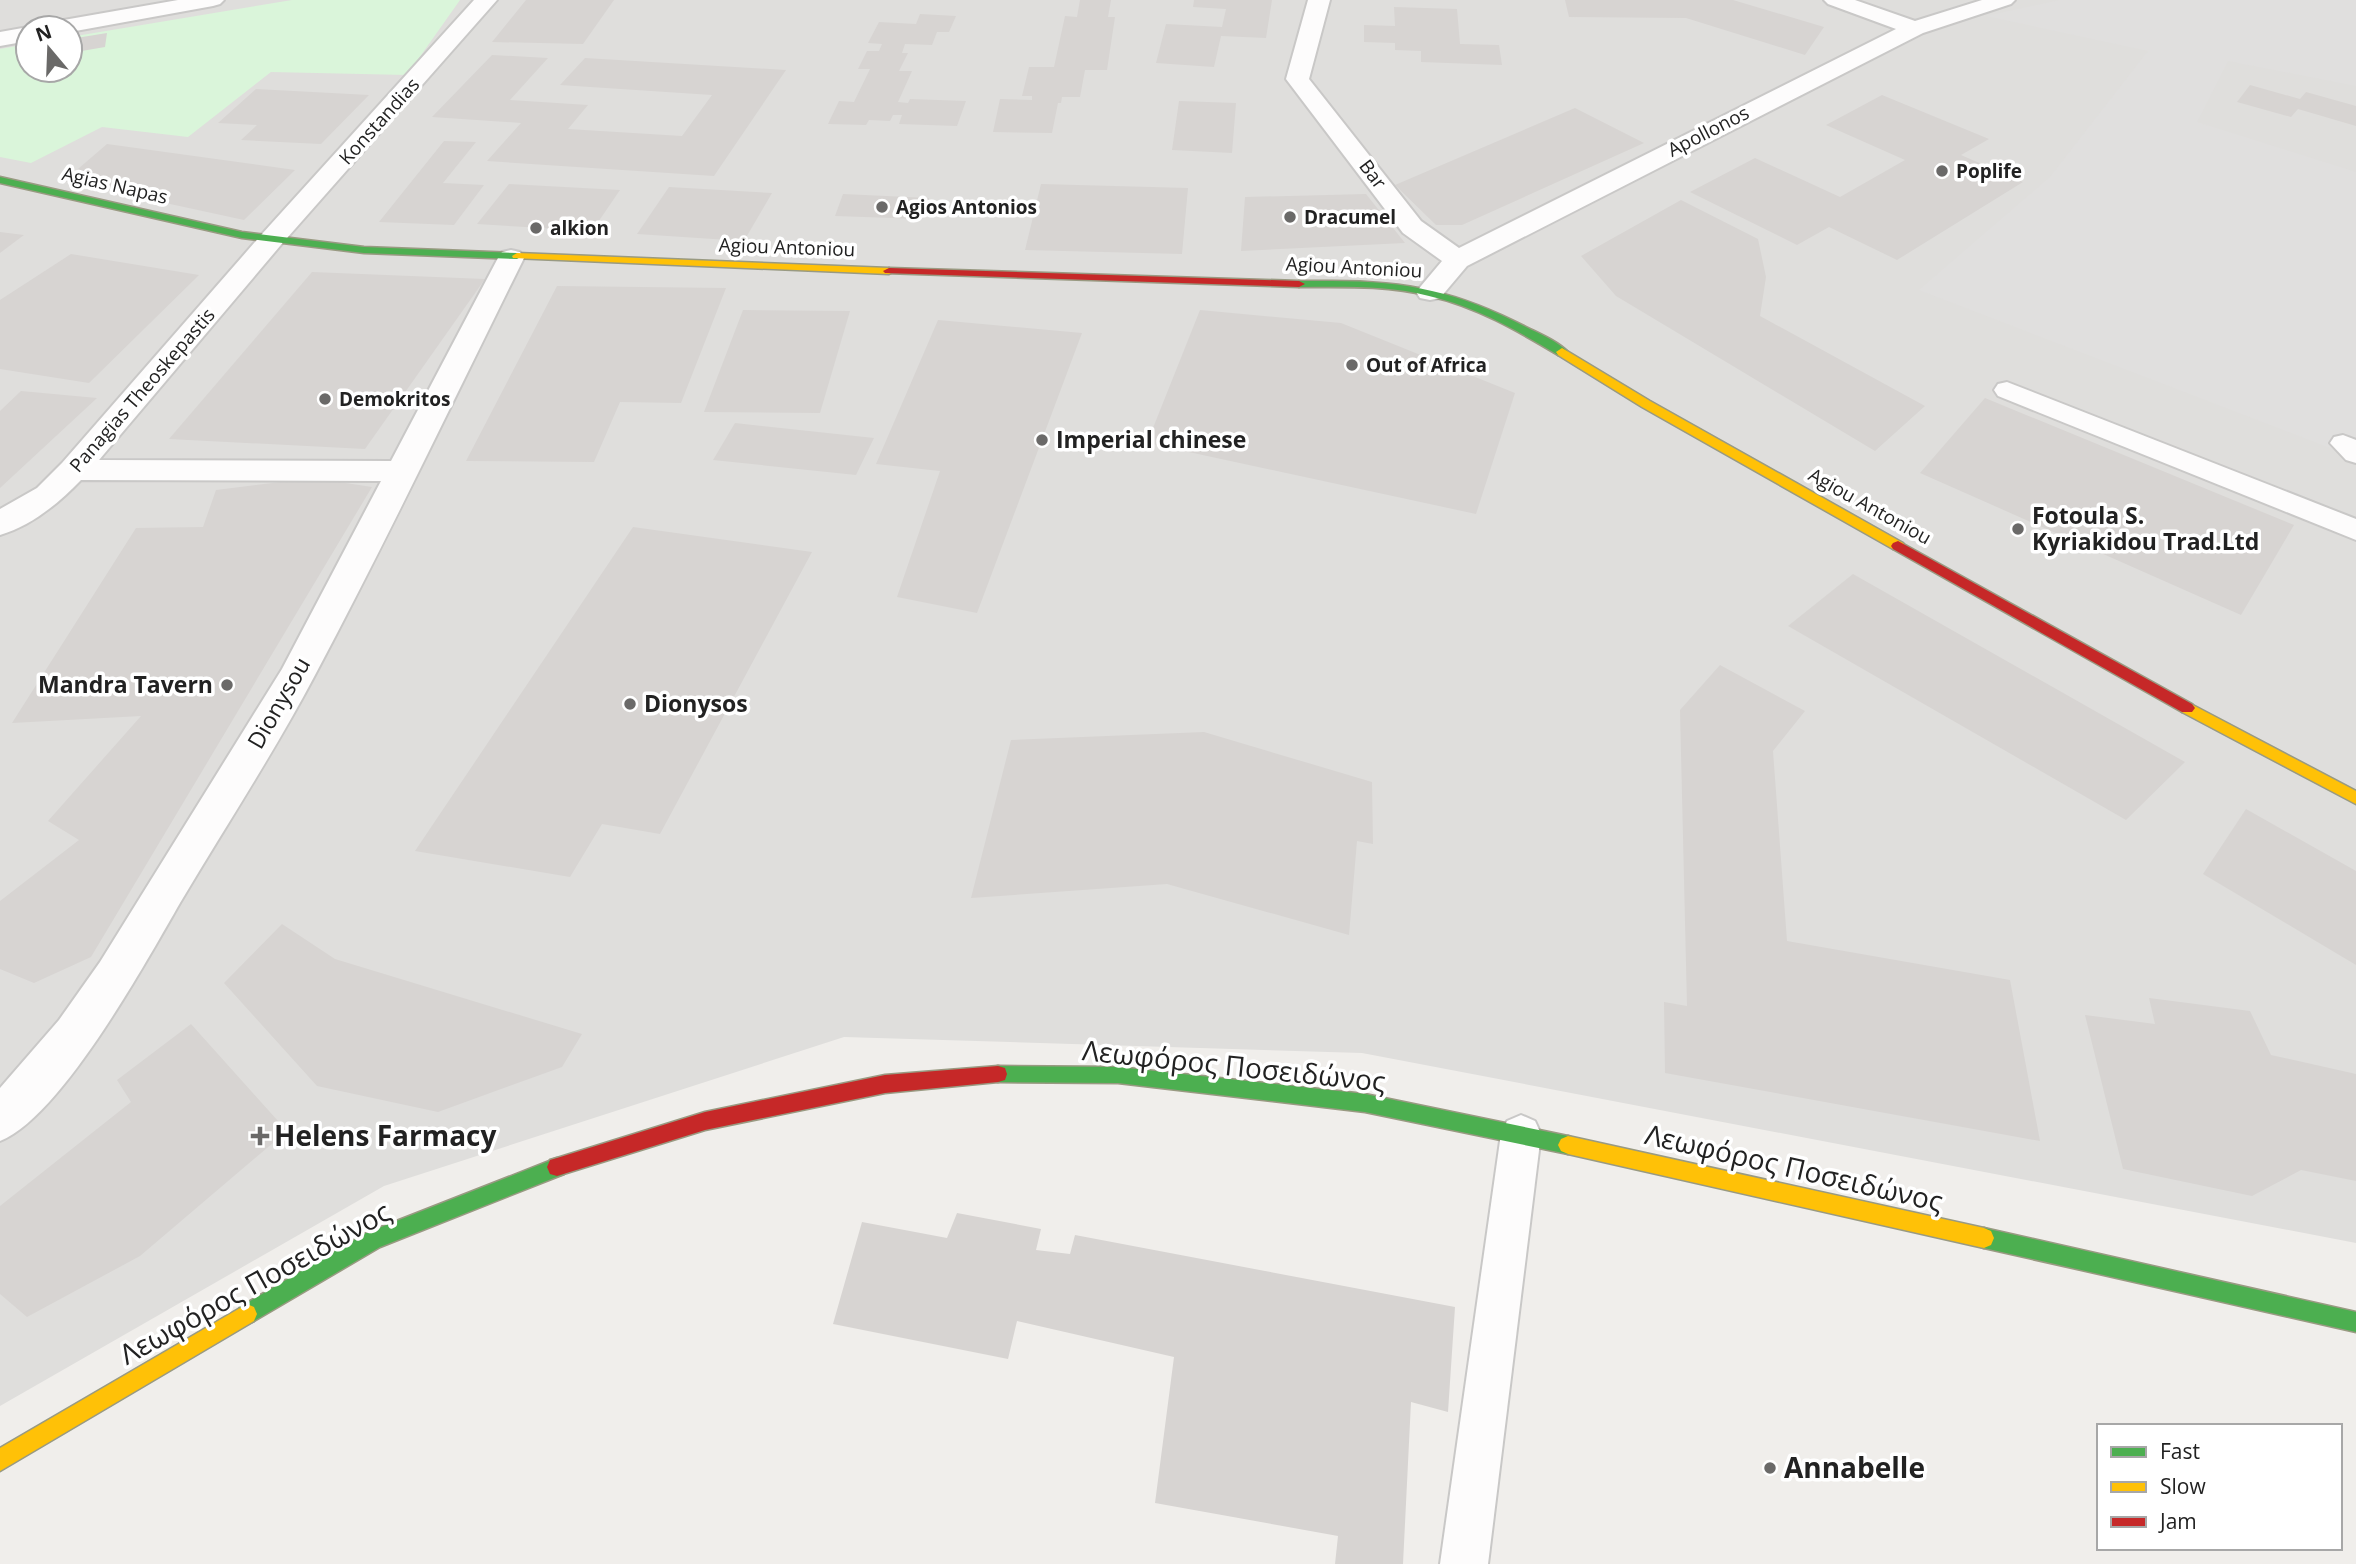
<svg xmlns="http://www.w3.org/2000/svg" width="2356" height="1564" viewBox="0 0 2356 1564" font-family="'Open Sans',sans-serif">
	<style>
		.residential { fill: #dfdedc; fill-rule: evenodd }
		.park { fill: #daf5da }
		.parking { fill: #e0dfde }
		.building { fill: #d7d4d2 }
		.lines { fill: none; stroke-linecap: round; stroke-linejoin: round }
		.lane-casing { stroke: #c9c8c7; stroke-width: 4 }
		.street-casing { stroke: #c9c8c7; stroke-width: 4 }
		.fast-casing { stroke: #999a82; stroke-width: 3 }
		.slow-casing { stroke: #999a82; stroke-width: 3 }
		.jam-casing { stroke: #999a82; stroke-width: 3 }
		.lane { fill: #fdfcfc; fill-rule: evenodd }
		.street { fill: #fdfcfc; fill-rule: evenodd }
		.fast { fill: #4caf50; fill-rule: evenodd }
		.slow { fill: #ffc107; fill-rule: evenodd }
		.jam { fill: #c62828; fill-rule: evenodd }
		.poi-dot { fill: #6a6968; stroke: #fff; stroke-width: 2.5 }
		.labels { text-anchor: middle; stroke-width: 7; stroke-linejoin: round; paint-order: stroke }
		.far-street-label { font-size: 19px; fill: #222; stroke: #fff }
		.far-poi-label { font-size: 19px; font-weight: bold; fill: #222; stroke: #fff; text-anchor: start }
		.poi-label { font-size: 23px; font-weight: bold; fill: #222; stroke: #fff; text-anchor: start }
		.street-label { font-size: 23px; fill: #222; stroke: #fff }
		.near-street-label { font-size: 28px; fill: #222; stroke: #fff }
		.near-poi-label { font-size: 28px; font-weight: bold; fill: #222; stroke: #fff; text-anchor: start }
	</style>
	<rect width="100%" height="100%" fill="#f0eeeb"/>
	<!-- residential -->
	<path class="residential" d="M0 0H2356V1243L1362 1053 844 1037 384 1186 0 1406ZM28 28H70V70H28Z"/>
	<!-- park -->
	<path class="park" d="M292 0H460L407 75 271 72 188 137 102 127 31 163 0 157V49L28 44V70H70V37Z"/>
	<!-- parking -->
	<path class="parking" d="M2059 0H2356V86L2228 61 2197 122 2356 172V458L1919 290 2050 177 2148 51 1986 16Z"/>
	<!-- building -->
	<g class="building">
		<path d="M526 0H614L583 44 492 42Z"/>
		<path d="M1080 0H1111L1108 17H1115L1107 70H1085L1080 97H1062L1061 103H1058L1052 133 993 132 1000 99 1032 100V96H1022L1029 67H1054L1065 16 1077 17Z"/>
		<path d="M1194 0H1272L1266 38 1221 36 1214 67 1156 63 1166 24 1222 27 1226 9 1193 7Z"/>
		<path d="M1565 0H1733L1824 27 1805 55 1686 18 1569 17Z"/>
		<path d="M1394 7 1457 9 1460 44 1499 45 1502 65 1421 62V51L1395 50V43L1364 42V25L1395 26Z"/>
		<path d="M920 14 956 16 949 32H937L932 45 905 44 902 53H908L899 71H912L898 102 908 103 910 99 966 101 957 126 899 124 902 115H893L890 121 869 120 866 125 828 124 839 101 854 102 870 69H858L867 51H879L882 44 868 43 879 22 916 24Z"/>
		<path d="M107 33 105 47 70 53V39Z"/>
		<path d="M492 55 548 58 510 100 588 105 568 129 682 136 712 95 560 85 585 58 786 70 714 176 487 161 521 123 432 117Z"/>
		<path d="M2250 85 2300 99 2306 92 2356 106V126L2298 109 2291 117 2237 102Z"/>
		<path d="M256 89 369 95 321 144 241 140 257 125 218 123Z"/>
		<path d="M1882 95 1989 139 1961 155 2023 182 1897 260 1829 227 1797 245 1690 192 1755 158 1840 197 1905 160 1826 125Z"/>
		<path d="M1179 101 1236 103 1232 153 1172 150Z"/>
		<path d="M1575 108 1644 143 1462 225H1436L1395 185Z"/>
		<path d="M444 141 476 142 443 183 484 185 454 225 379 222Z"/>
		<path d="M107 144 295 170 244 220 64 181Z"/>
		<path d="M509 184 620 190 592 231 477 224Z"/>
		<path d="M1041 184 1188 188 1182 254 1025 250Z"/>
		<path d="M669 187 772 193 744 241 637 234Z"/>
		<path d="M843 194 929 198 922 219 835 216Z"/>
		<path d="M1366 194 1405 243 1241 251 1245 197Z"/>
		<path d="M1681 200 1758 239 1766 277 1760 316 1925 406 1875 451 1616 296 1581 256Z"/>
		<path d="M0 232 24 235 0 253Z"/>
		<path d="M71 254 199 275 89 383 0 369V300Z"/>
		<path d="M312 272 485 279 365 449 169 439Z"/>
		<path d="M557 286 726 288 681 403 620 402 594 462 466 461Z"/>
		<path d="M743 310 850 311 820 413 704 412Z"/>
		<path d="M1200 310 1341 323 1515 393 1476 514 1147 443Z"/>
		<path d="M938 320 1082 333 977 613 897 597 940 471 876 464Z"/>
		<path d="M21 391 97 398 0 488V411Z"/>
		<path d="M1985 398 2294 525 2241 615 1920 473Z"/>
		<path d="M735 423 874 438 856 475 713 460Z"/>
		<path d="M313 478 372 487 91 957 34 983 0 969V901L79 840 48 821 141 716 12 723 136 528 203 527 216 490Z"/>
		<path d="M633 527 812 552 660 834 602 824 570 877 415 851Z"/>
		<path d="M1853 574 2185 762 2126 820 1788 626Z"/>
		<path d="M1720 665 1805 711 1773 751 1787 941 2010 980 2040 1141 1665 1073 1664 1002 1687 1006 1680 710Z"/>
		<path d="M1204 732 1372 782 1373 844 1357 841 1349 935 1167 884 971 898 1011 740Z"/>
		<path d="M2246 809 2356 871V965L2203 874Z"/>
		<path d="M282 924 335 959 582 1034 562 1067 438 1112 317 1086 224 983Z"/>
		<path d="M2149 998 2250 1011 2271 1055 2356 1074V1181L2301 1170 2252 1196 2123 1169 2085 1015 2155 1024Z"/>
		<path d="M191 1024 287 1131 140 1256 27 1317 0 1294V1206L131 1102 117 1080Z"/>
		<path d="M957 1213 1041 1229 1036 1250 1070 1254 1075 1235 1455 1307 1448 1412 1411 1402 1403 1564H1335L1338 1536 1155 1503 1174 1357 1017 1321 1008 1359 833 1324 862 1222 947 1238Z"/>
	</g>
	<g class="lines">
		<defs>
			<g id="lane">
				<path d="M2007 382 2356 519V540L1998 396 1994 390 1998 384Z"/>
				<path d="M2343 435 2356 440V463L2346 460 2330 443 2334 437Z"/>
				<path d="M1521 1115 1535 1121 1541 1134 1488 1564H1440L1501 1134 1507 1121Z"/>
			</g>
			<g id="street">
				<path d="M178 0H224L220 4 213 6 70 32V28H47L50 23 58 21Z"/>
				<path d="M474 0H497L280 246 99 460 391 461 498 258 502 252 511 250 520 252 524 258C455 397 388 538 315 675 274 753 225 827 180 903 146 962 61 1117 0 1141V1088L59 1020 100 962 282 669 381 481 81 480C59 503 31 526 0 535V509L37 488 62 463 262 234Z"/>
				<path d="M1308 0H1330L1309 79 1421 221 1459 248 1896 29 1828 4 1824 0H1855L1915 21 1982 0H2015L2011 4 1923 33 1467 266 1440 298 1430 300 1420 298 1416 292 1442 261 1403 233 1286 79Z"/>
				<path d="M28 27 30 28H28V41L0 46V32Z"/>
			</g>
			<g id="fast">
				<path d="M0 177 242 232 364 247 517 253 522 256 517 259 364 253 242 238 0 183Z"/>
				<path d="M1332 281C1408 281 1458 292 1526 327 1540 334 1557 341 1568 352L1562 356 1558 355C1518 331 1475 306 1429 296 1387 285 1342 287 1299 287L1293 284 1299 281Z"/>
				<path d="M998 1066 1118 1067 1365 1094 1568 1136 1575 1139 1578 1145 1575 1151 1568 1154 1365 1112 1118 1083 998 1082 991 1080 989 1074 991 1068Z"/>
				<path d="M557 1158 564 1160 567 1167 564 1174 380 1247 254 1321 247 1324 240 1321 237 1314 240 1307 366 1233Z"/>
				<path d="M1984 1228 2356 1312V1332L1984 1248 1977 1245 1974 1238 1977 1231Z"/>
			</g>
			<g id="slow">
				<path d="M517 253 889 268 895 271 889 274 513 258 512 256Z"/>
				<path d="M1562 348 1650 401 1903 543 1905 546 1903 549H1893L1642 407 1558 355 1556 352Z"/>
				<path d="M2187 702 2356 791V804L2182 712 2179 708 2182 704Z"/>
				<path d="M1568 1136 1984 1228 1991 1231 1994 1238 1991 1245 1984 1248 1568 1154 1561 1151 1558 1145 1561 1139Z"/>
				<path d="M247 1304 254 1307 257 1314 254 1321 0 1471V1448Z"/>
			</g>
			<g id="jam">
				<path d="M889 268 1299 281 1305 284 1299 287 885 273 883 271Z"/>
				<path d="M1898 541 2192 704 2195 708 2192 712H2182L1893 549 1891 546 1893 543Z"/>
				<path d="M998 1066 1005 1068 1007 1074 1005 1080 998 1082 885 1093 705 1130 557 1176 550 1174 547 1167 550 1160 557 1158 705 1112 885 1075Z"/>
			</g>
		</defs>
		<!-- lane casing -->
		<use href="#lane" class="lane-casing"/>
		<!-- street casing -->
		<use href="#street" class="street-casing"/>
		<!-- fast casing -->
		<use href="#fast" class="fast-casing"/>
		<!-- slow casing -->
		<use href="#slow" class="slow-casing"/>
		<!-- jam casing -->
		<use href="#jam" class="jam-casing"/>
		<!-- lane -->
		<use href="#lane" class="lane"/>
		<!-- street -->
		<use href="#street" class="street"/>
		<!-- fast -->
		<use href="#fast" class="fast"/>
		<!-- slow -->
		<use href="#slow" class="slow"/>
		<!-- jam -->
		<use href="#jam" class="jam"/>
	</g>
	<!-- markers -->
	<g class="poi-dot">
		<circle cx="1942" cy="171" r="7"/>
		<circle cx="882" cy="207" r="7"/>
		<circle cx="1290" cy="217" r="7"/>
		<circle cx="536" cy="228" r="7"/>
		<circle cx="1352" cy="365" r="7"/>
		<circle cx="325" cy="399" r="7"/>
		<circle cx="1042" cy="440" r="7"/>
		<circle cx="2018" cy="529" r="7"/>
		<circle cx="227" cy="685" r="7"/>
		<circle cx="630" cy="704" r="7"/>
		<path d="M256.5 1125.5h7v7h7v7h-7v7h-7v-7h-7v-7h7z"/>
		<circle cx="1770" cy="1468" r="7"/>
	</g>
	<g class="labels">
		<!-- far-street labels -->
		<g class="far-street-label">
			<text transform="translate(379 121) rotate(-48)" y="7">Konstandias</text>
			<text transform="translate(1708 131) rotate(-27)" y="7">Apollonos</text>
			<text transform="translate(1373 174) rotate(53)" y="7">Bar</text>
			<text transform="translate(115 185) rotate(13)" y="7">Agias Napas</text>
			<text transform="translate(787 247) rotate(2)" y="7">Agiou Antoniou</text>
			<text transform="translate(1354 267) rotate(3)" y="7">Agiou Antoniou</text>
			<text transform="translate(142 390) rotate(-49)" y="7">Panagias Theoskepastis</text>
			<text transform="translate(1870 506) rotate(29)" y="7">Agiou Antoniou</text>
		</g>
		<!-- far-poi labels -->
		<g class="far-poi-label">
			<text x="1956" y="178">Poplife</text>
			<text x="896" y="214">Agios Antonios</text>
			<text x="1304" y="224">Dracumel</text>
			<text x="550" y="235">alkion</text>
			<text x="1366" y="372">Out of Africa</text>
			<text x="339" y="406">Demokritos</text>
		</g>
		<!-- poi labels -->
		<g class="poi-label">
			<text x="1056" y="448">Imperial chinese</text>
			<text x="2032" y="524">Fotoula S.<tspan x="2032" dy="26">Kyriakidou Trad.Ltd</tspan></text>
			<text x="213" y="693" text-anchor="end">Mandra Tavern</text>
			<text x="644" y="712">Dionysos</text>
		</g>
		<!-- street labels -->
		<g class="street-label">
			<text transform="translate(279 703) rotate(-60)" y="8">Dionysou</text>
		</g>
		<!-- near-street labels -->
		<g class="near-street-label">
			<text transform="translate(1234 1066) rotate(6)" y="10">Λεωφόρος Ποσειδώνος</text>
			<text transform="translate(1794 1168) rotate(13)" y="10">Λεωφόρος Ποσειδώνος</text>
			<text transform="translate(255 1283) rotate(-29)" y="10">Λεωφόρος Ποσειδώνος</text>
		</g>
		<!-- near-poi labels -->
		<g class="near-poi-label">
			<text x="274" y="1146">Helens Farmacy</text>
			<text x="1784" y="1478">Annabelle</text>
		</g>
	</g>
	<!-- legend -->
	<rect x="2097" y="1424" width="245" height="126" fill="#ffffff" stroke="#a7a7a7" stroke-width="2"/>
	<rect x="2111" y="1447" width="35" height="10" fill="#4caf50" stroke="#a7a7a7" stroke-width="2"/>
	<text x="2160" y="1459" font-size="21" fill="#222222">Fast</text>
	<rect x="2111" y="1482" width="35" height="10" fill="#ffc107" stroke="#a7a7a7" stroke-width="2"/>
	<text x="2160" y="1494" font-size="21" fill="#222222">Slow</text>
	<rect x="2111" y="1517" width="35" height="10" fill="#c62828" stroke="#a7a7a7" stroke-width="2"/>
	<text x="2160" y="1529" font-size="21" fill="#222222">Jam</text>
	<!-- north arrow -->
	<g transform="translate(49 49) rotate(341)"><circle r="33" fill="#ffffff" stroke="#a7a7a7" stroke-width="2"/>
	<path d="M0-5L12 26L0 18L-12 26Z" fill="#6a6968"/>
	<text y="-10" font-size="19" font-weight="bold" text-anchor="middle" fill="#222222">N</text>
	</g>
</svg>
